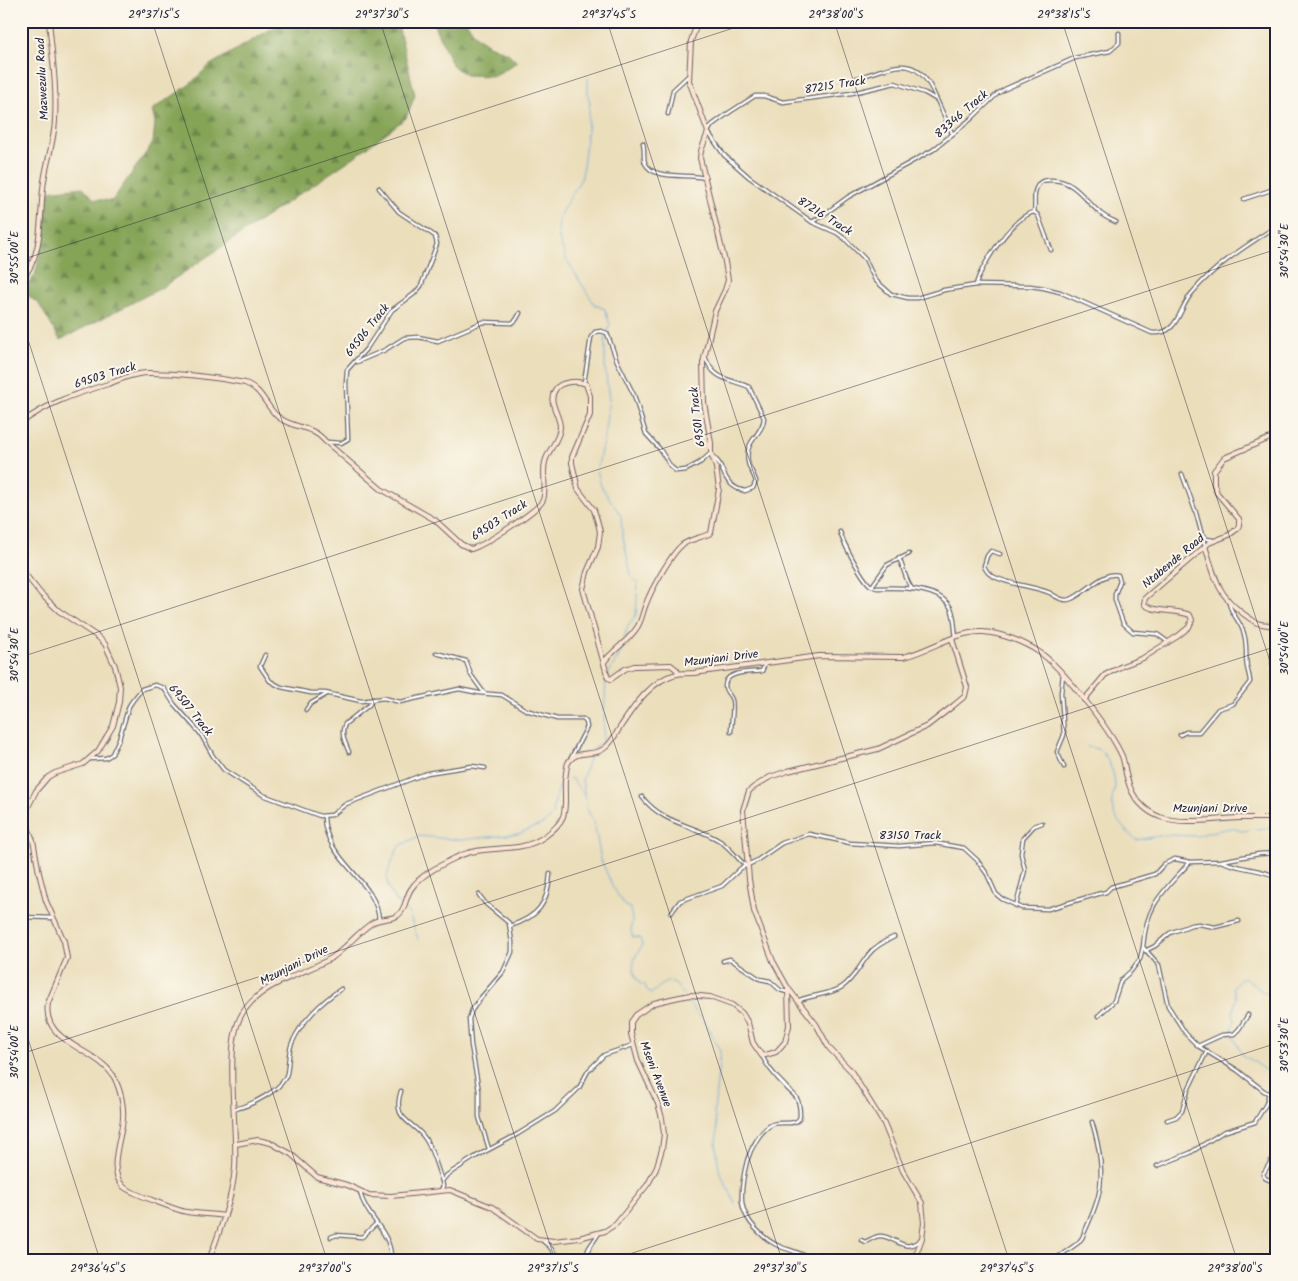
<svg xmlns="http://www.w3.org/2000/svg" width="1298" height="1281" viewBox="0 0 1298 1281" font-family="Kalam,sans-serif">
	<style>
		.forest { fill: url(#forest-firs); stroke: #546349 }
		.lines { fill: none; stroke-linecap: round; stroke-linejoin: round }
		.stream { stroke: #68aadc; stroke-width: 1 }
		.street-casing { stroke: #686468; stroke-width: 5 }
		.secondary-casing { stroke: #686468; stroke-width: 6 }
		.street { stroke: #fff; stroke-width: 2.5 }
		.secondary { stroke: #fde4d1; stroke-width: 4 }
		.ticks { fill: none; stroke: #22223b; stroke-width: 1; stroke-opacity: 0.45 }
		.labels { text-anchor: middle; stroke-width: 4; stroke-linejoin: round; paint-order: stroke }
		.street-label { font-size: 12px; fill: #22223b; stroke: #fbf7ec }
		.neatline { fill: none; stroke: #22223b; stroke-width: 2 }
		.ticks-label { font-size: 12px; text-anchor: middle; fill: #22223b }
	</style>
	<defs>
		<pattern id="forest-firs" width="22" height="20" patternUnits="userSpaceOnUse" patternTransform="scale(1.25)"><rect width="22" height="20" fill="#85a457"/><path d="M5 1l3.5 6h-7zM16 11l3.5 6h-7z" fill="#6c8549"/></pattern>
	</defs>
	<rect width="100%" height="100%" fill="#fbf7ec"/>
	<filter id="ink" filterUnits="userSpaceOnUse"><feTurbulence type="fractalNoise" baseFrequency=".02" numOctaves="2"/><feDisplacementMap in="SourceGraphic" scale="10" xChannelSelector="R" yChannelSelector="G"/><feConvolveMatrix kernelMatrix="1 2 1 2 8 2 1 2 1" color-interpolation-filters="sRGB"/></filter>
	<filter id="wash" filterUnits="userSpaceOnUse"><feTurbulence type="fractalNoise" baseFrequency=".0096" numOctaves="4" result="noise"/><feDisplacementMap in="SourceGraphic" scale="20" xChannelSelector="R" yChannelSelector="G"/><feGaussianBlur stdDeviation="1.12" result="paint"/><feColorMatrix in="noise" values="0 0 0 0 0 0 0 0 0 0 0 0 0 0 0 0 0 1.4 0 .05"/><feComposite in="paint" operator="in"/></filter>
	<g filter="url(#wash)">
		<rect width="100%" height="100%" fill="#ebdebb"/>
		<!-- forest -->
		<g class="forest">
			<path d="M285 21H397L415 95 406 118 354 157 161 288 60 340 39 304 22 291 35 275 40 255 48 191 83 187 94 199 112 201 153 143 155 123 152 110 189 85 210 65Z"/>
			<path d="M432 21H466L476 36 489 45 509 54 517 62 494 76 466 75 453 66Z"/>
		</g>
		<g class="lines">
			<!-- stream -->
			<g class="stream">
				<path d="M588 78V96L590 102 582 177 561 213 558 226 559 239 566 259 595 305 605 309 610 325 605 337V368L609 400 604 437 597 470 601 486 621 516 622 533 632 579 638 583 636 615 628 625 624 639"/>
				<path d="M608 674 619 656 624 645"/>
				<path d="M1087 747C1092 748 1098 748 1102 752 1109 760 1115 775 1115 785 1115 792 1111 798 1112 805 1113 819 1126 831 1136 840L1165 835 1198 836 1209 832 1232 828 1241 831 1266 828 1273 829 1277 832"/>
				<path d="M593 750 603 741 606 678"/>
				<path d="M590 756 582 780 587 809 594 822 601 860 613 887 625 906 630 908C630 912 632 917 632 921 631 927 630 931 633 937L640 938 642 945C632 962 630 966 640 984L645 985 647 990 651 993C658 990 660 984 667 981L675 984 684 995"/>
				<path d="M569 778 572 779 585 796"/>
				<path d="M401 907C380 882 386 874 399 846L419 836 460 840 518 834 545 823 554 814 553 808 561 779"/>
				<path d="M406 910 410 916 418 939"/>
				<path d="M1277 998 1260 990 1246 978H1241L1233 988 1236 998 1233 1013 1235 1019 1232 1028V1034L1243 1056C1256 1060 1263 1073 1277 1075"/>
				<path d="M686 1000 707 1025 720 1051 714 1113 717 1130 716 1146 719 1170 735 1203"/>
			</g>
		</g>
	</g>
	<g filter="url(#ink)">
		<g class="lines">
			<defs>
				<g id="street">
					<path d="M854 79C893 68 916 49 936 98"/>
					<path d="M668 114 673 90 689 75"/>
					<path d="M952 133 937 100 925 93 895 83 852 93 783 102 764 96H755L730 112 712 125 708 132 724 155 749 177 812 222 837 233 845 239 865 259 875 280 891 294 908 298H917L944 290 976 285 1030 286 1044 288 1060 292 1152 333C1179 335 1178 309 1192 293 1214 266 1247 245 1277 226"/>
					<path d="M643 143C645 150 643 157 645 163 653 181 689 173 705 178"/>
					<path d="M1244 199 1277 188"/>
					<path d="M1034 212C1036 203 1032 193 1038 185 1041 180 1046 180 1052 180 1074 180 1084 199 1099 212 1104 217 1109 219 1116 222"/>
					<path d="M812 222 822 216 848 197 933 150 971 119 997 94 1005 89 1075 58 1110 51 1119 43V33"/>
					<path d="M976 285C980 266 1014 216 1034 212L1038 215 1051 250"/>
					<path d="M705 356C713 381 729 378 749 387L764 418C763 435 744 440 748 462 749 469 754 474 756 481L753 488 745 491C720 486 725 462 713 458"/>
					<path d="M357 362 385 350 404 338 418 337 438 341 483 322 512 323 516 320 520 313"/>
					<path d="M584 383 591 337 595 332 601 331 607 333 617 361 634 395 646 434 659 448 671 467 676 471 686 470 701 462 711 453"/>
					<path d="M327 442 341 443 348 439 346 383 347 370 367 348 392 310 414 294 421 286 437 244 435 236 399 212 379 188"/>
					<path d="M1182 474 1196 513 1205 546"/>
					<path d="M840 532C843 543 862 578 870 585 873 587 874 587 877 588 898 587 940 587 951 608 955 617 954 627 956 636"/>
					<path d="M1203 535 1207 539 1213 540"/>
					<path d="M1000 554 991 551 987 556 984 566C986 570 987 573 991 575 1004 584 1034 586 1050 593 1057 597 1063 602 1071 599 1085 594 1103 571 1118 575L1120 581 1115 594V600L1123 623 1133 632 1157 634 1168 642"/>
					<path d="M899 558C904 569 905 579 912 589"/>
					<path d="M872 586 887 565 909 554"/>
					<path d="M436 653 466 661 471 675 484 693"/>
					<path d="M265 655 260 666 270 681 281 687 311 693H325L361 701 384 698 400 702 459 689 479 693 502 695 526 710 557 719H583L586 722 587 727 570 760"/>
					<path d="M1063 674 1061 693 1064 735 1057 752 1064 767"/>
					<path d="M306 710 310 704 327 694"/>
					<path d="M731 732C731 723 734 707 732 700 730 694 725 692 725 686 725 670 752 673 762 671L765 664"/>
					<path d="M1180 735 1186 732H1199L1218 709 1233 704 1250 682C1250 677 1248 672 1247 667 1245 655 1248 643 1243 631 1240 621 1231 614 1229 603"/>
					<path d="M349 752C345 742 340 734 345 724L369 705 373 699"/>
					<path d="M90 759 106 758 112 754 119 739 129 706 133 700 142 689 155 685 164 688 174 704 200 733 213 756 224 770 263 795 320 816 332 815 346 804 427 773 472 766 485 768"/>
					<path d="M642 797C664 825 693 824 720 841 730 848 737 858 746 866"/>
					<path d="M324 817C325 861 377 880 379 920"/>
					<path d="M1221 861C1241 870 1259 868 1277 877"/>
					<path d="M479 895 486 904 509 923 512 942V952L503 972 479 1000 472 1010 469 1019 471 1045 479 1091V1117L489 1149"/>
					<path d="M1016 906 1025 870 1021 854 1023 838 1034 826 1042 823"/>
					<path d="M671 913 680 901 722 886 741 868 756 861 782 843 809 834 850 843 899 846 935 843 964 848 977 860 987 874 996 894 1002 899 1022 908 1048 909 1098 894 1106 892 1111 887 1155 874 1164 864 1175 859 1190 862 1221 861 1259 854 1277 853"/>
					<path d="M21 917 53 918"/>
					<path d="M510 926C538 917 548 904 550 874"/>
					<path d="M1143 947C1146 904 1163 892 1190 862"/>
					<path d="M1145 951 1155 946 1170 933 1191 925 1199 924 1215 927 1239 921"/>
					<path d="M723 961 730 959 760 979 770 981 780 990 787 992"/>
					<path d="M798 1001C804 996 831 995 842 987 854 979 860 965 869 954 875 946 885 941 894 937"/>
					<path d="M1098 1016 1114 1001 1121 980 1131 971 1140 959 1143 947 1159 965 1168 1006 1186 1034 1198 1046 1237 1070 1264 1091 1277 1097"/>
					<path d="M1198 1046 1222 1035 1234 1034 1239 1029 1248 1015"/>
					<path d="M762 1056C768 1068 776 1077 785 1086 788 1090 793 1093 796 1097 799 1101 800 1111 800 1116 798 1127 781 1121 773 1124 761 1129 751 1148 747 1161 744 1173 741 1190 742 1202 744 1221 764 1240 781 1247 792 1251 802 1253 812 1260"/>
					<path d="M401 1091C391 1122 414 1120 426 1140 433 1151 437 1168 442 1181"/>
					<path d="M234 1109C250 1106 283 1090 287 1073 289 1063 288 1052 292 1043 301 1022 322 1001 341 989"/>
					<path d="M1167 1120 1176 1117 1182 1111 1188 1090 1207 1051"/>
					<path d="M1277 1152 1263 1174 1265 1178 1269 1180 1277 1177"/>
					<path d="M1157 1166 1190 1153 1223 1132 1255 1122 1266 1104 1269 1093"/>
					<path d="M441 1190 443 1186 442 1181 447 1175 475 1157 518 1134 555 1111 579 1088 588 1071 604 1055 633 1045"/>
					<path d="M360 1192C365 1217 393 1233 391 1260"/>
					<path d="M331 1237 336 1235 362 1237 376 1224"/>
					<path d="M861 1240 865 1242C870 1240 875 1236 880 1236 896 1236 904 1255 921 1239"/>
					<path d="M543 1241 549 1246 560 1260"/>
					<path d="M584 1260 589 1248 599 1233"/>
					<path d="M1054 1260 1078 1243 1082 1238C1088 1224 1096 1208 1099 1193 1104 1170 1099 1145 1092 1122"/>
				</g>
				<g id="secondary">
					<path d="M21 280C45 255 39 212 44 181 47 161 54 141 55 121 57 87 52 54 49 21"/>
					<path d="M21 423C49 402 76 394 108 384 121 379 135 373 149 373 181 373 213 377 245 383 262 389 265 405 277 416 291 429 311 424 325 441L381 489 435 520 461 544 471 549C483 546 539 510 543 500 547 488 542 474 545 462 548 450 560 439 560 427 560 415 547 402 555 390 560 381 578 380 586 384L590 396V415L572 457V463L578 489 594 510 598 523 600 532 598 547 587 572 583 589 608 678 611 679 625 669 634 666 671 665 677 670 678 673"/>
					<path d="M1205 546C1218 586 1218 598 1255 622 1262 626 1270 623 1275 628L1273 663 1277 674"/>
					<path d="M21 569 41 594 59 611 98 637 105 644 115 666 120 687 119 702 113 726 98 751 83 764 55 773 48 777 36 791 25 813V820L33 840 39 873 46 901 64 941 67 958 48 1003C41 1046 102 1048 116 1081 121 1093 124 1105 123 1118 122 1138 106 1171 124 1187 129 1192 179 1211 187 1212 199 1214 212 1214 225 1216"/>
					<path d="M604 662C614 649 630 640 638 626 642 619 643 611 646 604 651 590 671 554 682 545 691 538 702 538 711 533L719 489 716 467 711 453V443L704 402 703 363 715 311 725 290 728 280 725 262 700 158 701 151 708 132 689 81 691 41 698 21"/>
					<path d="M1084 700 1105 675 1122 666 1143 658 1178 636 1189 627 1192 620 1190 615C1177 609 1153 613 1144 604L1145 598 1209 543 1229 535 1237 529 1239 525V519L1217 493 1214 484V471L1224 458 1277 435"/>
					<path d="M236 1144 258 1140 271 1143 291 1154 317 1177 347 1185 369 1195 391 1196 450 1190 492 1207 537 1239 554 1241 579 1238 605 1231 616 1224 648 1184 656 1169 662 1149 664 1134 662 1118 658 1104 638 1061 631 1034V1022L636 1015 654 1003 675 998 690 995 710 997 732 1005 742 1013 748 1023 753 1043 762 1056 776 1052 785 1042 789 1026 788 988"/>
					<path d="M209 1260C220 1230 232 1200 235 1168 238 1128 223 1045 242 1014 262 981 302 976 333 957 347 947 358 932 372 923 379 918 389 920 397 916 406 910 405 898 411 889 420 875 441 865 457 857 486 843 518 855 544 837 571 818 564 809 565 780 566 775 566 768 568 763 576 748 595 758 606 747 613 741 616 733 621 726 634 706 652 679 677 674 682 673 689 673 694 673L819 656 903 657C930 651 955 631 983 632 1001 633 1024 642 1039 652 1062 667 1111 731 1122 756 1125 764 1125 773 1128 781 1132 797 1144 811 1160 817 1184 825 1213 819 1239 818 1251 818 1264 818 1277 818"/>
					<path d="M914 1260 922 1238 924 1223 922 1203 903 1171 884 1124 851 1071 829 1048 816 1024 788 988 773 961 754 911 749 879 743 810 749 791 754 787 770 777 788 771 878 749 927 726 953 706 965 696 967 687 952 639"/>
				</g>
			</defs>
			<!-- street casing -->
			<use href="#street" class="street-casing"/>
			<!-- secondary casing -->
			<use href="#secondary" class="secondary-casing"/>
			<!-- street -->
			<use href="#street" class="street"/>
			<!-- secondary -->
			<use href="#secondary" class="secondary"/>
		</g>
	</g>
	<!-- ticks -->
	<path class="ticks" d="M152 21 555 1260M380 21 782 1260M607 21 1009 1260M834 21 1237 1260M1062 21 1277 683M21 260 755 21M21 318 327 1260M21 657 1277 249M21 1017 100 1260M21 1054 1277 646M611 1260 1277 1043"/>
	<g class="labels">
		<!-- street labels -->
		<g class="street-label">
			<text transform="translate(42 79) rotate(-93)" y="4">Mazwezulu Road</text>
			<text transform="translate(835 85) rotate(-9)" y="4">87215 Track</text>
			<text transform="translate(961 114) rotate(-41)" y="4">83346 Track</text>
			<text transform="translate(825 216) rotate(32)" y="4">87216 Track</text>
			<text transform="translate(367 330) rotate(-52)" y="4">69506 Track</text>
			<text transform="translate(105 375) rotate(-17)" y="4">69503 Track</text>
			<text transform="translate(697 417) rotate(-97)" y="4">69501 Track</text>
			<text transform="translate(499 520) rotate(-33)" y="4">69503 Track</text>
			<text transform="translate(1173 561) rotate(-40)" y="4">Ntabende Road</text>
			<text transform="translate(721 658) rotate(-7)" y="4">Mzunjani Drive</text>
			<text transform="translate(191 710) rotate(51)" y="4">69507 Track</text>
			<text x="1210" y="812">Mzunjani Drive</text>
			<text x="910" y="839">83150 Track</text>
			<text transform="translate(294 965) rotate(-27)" y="4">Mzunjani Drive</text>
			<text transform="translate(656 1074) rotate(69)" y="4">Mseni Avenue</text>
		</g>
	</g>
	<!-- margin -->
	<rect width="1298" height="1281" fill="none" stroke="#fbf7ec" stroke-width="55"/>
	<rect x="28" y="28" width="1242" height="1226" class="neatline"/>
	<g class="ticks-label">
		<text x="154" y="18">29°37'15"S</text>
		<text x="382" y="18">29°37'30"S</text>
		<text x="609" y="18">29°37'45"S</text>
		<text x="836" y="18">29°38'00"S</text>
		<text x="1064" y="18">29°38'15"S</text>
		<text transform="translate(1284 251) rotate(-90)" y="4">30°54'30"E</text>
		<text transform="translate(14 258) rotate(-90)" y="4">30°55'00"E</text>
		<text transform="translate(1284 648) rotate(-90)" y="4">30°54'00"E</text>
		<text transform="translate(14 655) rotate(-90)" y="4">30°54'30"E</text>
		<text transform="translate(1284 1045) rotate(-90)" y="4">30°53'30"E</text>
		<text transform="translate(14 1052) rotate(-90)" y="4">30°54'00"E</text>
		<text x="98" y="1272">29°36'45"S</text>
		<text x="325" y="1272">29°37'00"S</text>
		<text x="553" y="1272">29°37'15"S</text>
		<text x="780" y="1272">29°37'30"S</text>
		<text x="1007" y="1272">29°37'45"S</text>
		<text x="1235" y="1272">29°38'00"S</text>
	</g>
</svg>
